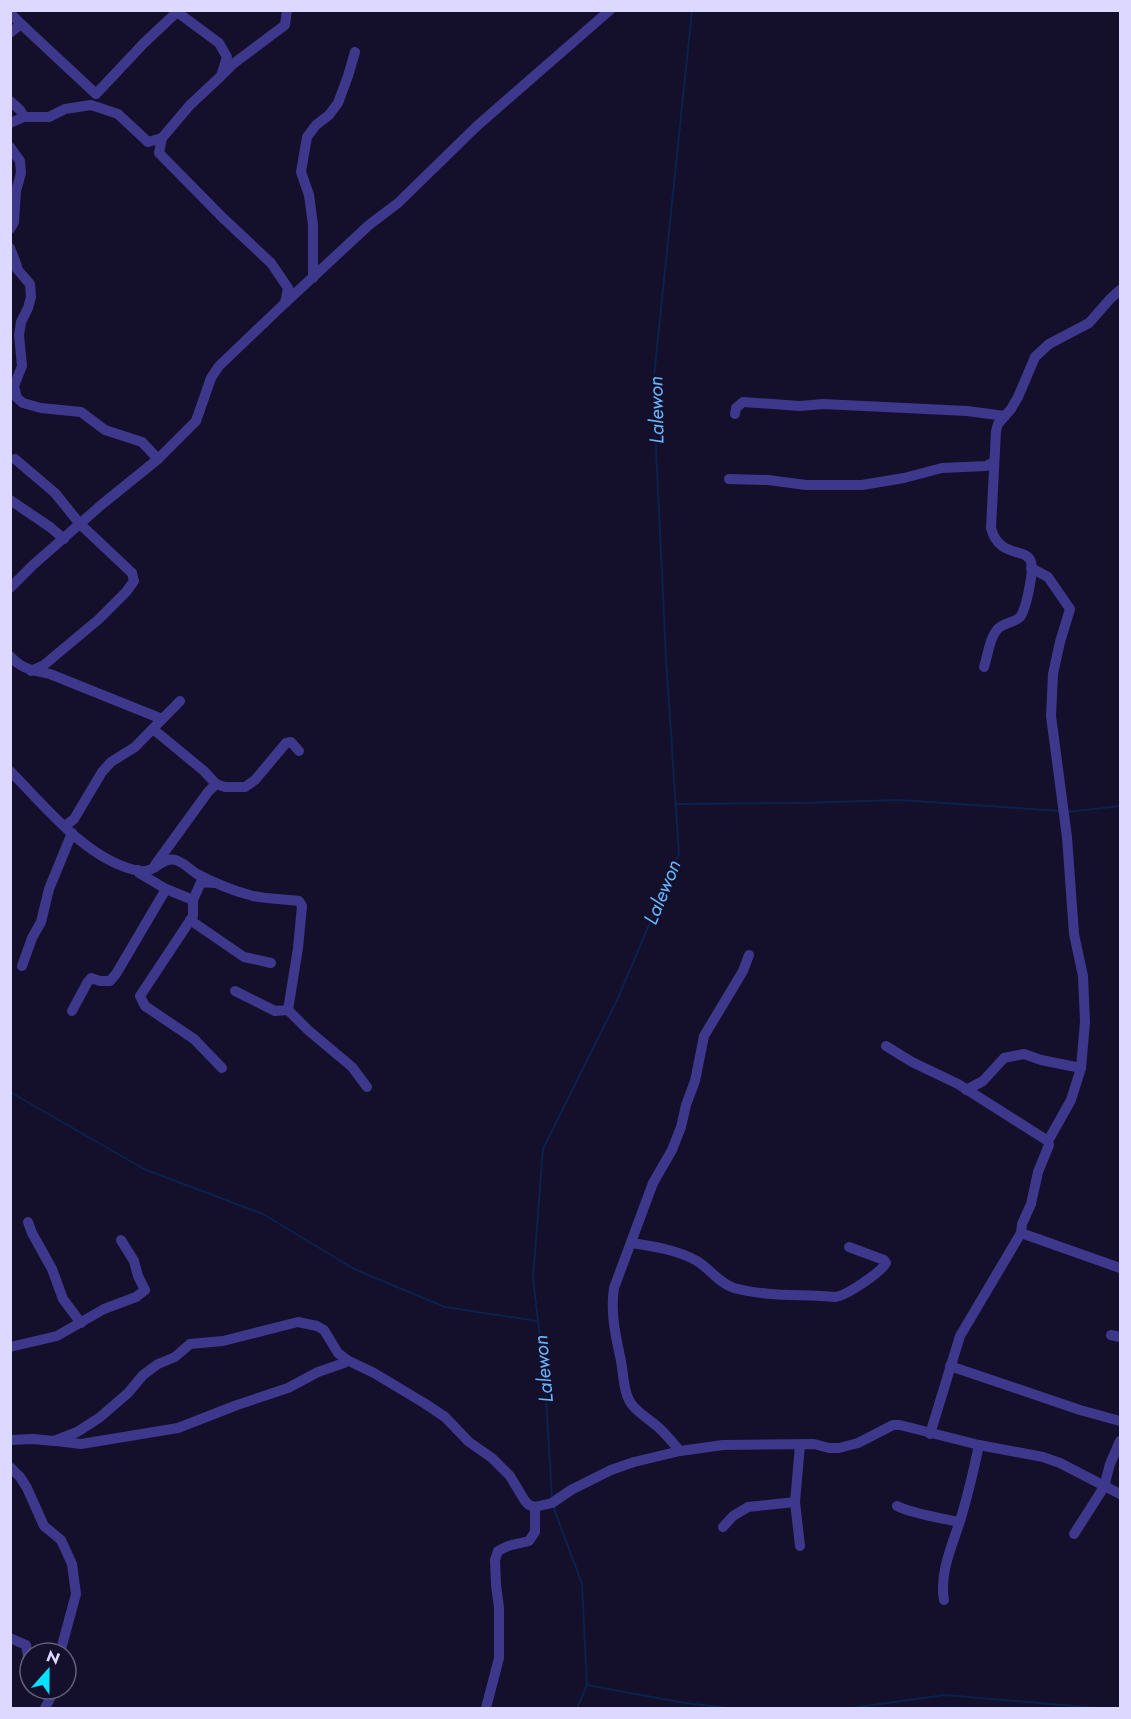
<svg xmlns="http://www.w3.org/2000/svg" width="1131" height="1719" viewBox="0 0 1131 1719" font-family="Jost,sans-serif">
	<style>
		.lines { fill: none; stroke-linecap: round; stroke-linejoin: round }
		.stream { stroke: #0a224e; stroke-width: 2 }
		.minor { stroke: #3d388b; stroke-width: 10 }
		.labels { text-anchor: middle; stroke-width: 4.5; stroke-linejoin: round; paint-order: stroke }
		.water-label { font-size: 20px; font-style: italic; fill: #66b5ff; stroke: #140f2a }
	</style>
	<rect width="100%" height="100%" fill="#140f2a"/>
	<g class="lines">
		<!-- stream -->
		<g class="stream">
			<path d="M676 804 799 803 900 800 1061 811"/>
			<path d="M1067 812 1120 806"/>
			<path d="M10 1092 144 1169 263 1214 354 1269 445 1307 537 1321"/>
			<path d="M552 1498 545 1382 533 1278 543 1149 618 998 679 854 666 658 653 386 692 10"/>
			<path d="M553 1506 582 1584 587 1685 577 1708"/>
			<path d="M587 1685 685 1703 729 1708"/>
			<path d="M851 1708 945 1695 1098 1708"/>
		</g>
		<!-- minor -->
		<g class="minor">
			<path d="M10 13 21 24"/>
			<path d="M10 33 21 24 96 94 144 43 177 12 219 43 227 57 221 76 190 105 162 138"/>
			<path d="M223 74 233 64 285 25 287 10"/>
			<path d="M10 101 20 110 24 117H49L65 109 91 105 118 114 148 142 162 138 159 153 223 218 271 263 288 288 285 303 219 366 211 378 196 421 158 459 100 506 33 565 10 588"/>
			<path d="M10 123 24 117"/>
			<path d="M10 147 20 161 21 173 16 191 14 222 10 229"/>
			<path d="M10 248 17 266V269L30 284 31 297 28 308 21 322 19 335 22 366 14 386 17 398 23 403 41 408 81 412 105 430 142 442 158 459"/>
			<path d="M313 278V225L309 195 301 172 307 137 316 125 329 115 338 103 348 76 355 52"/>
			<path d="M285 303 369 225 398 203 477 126 610 10"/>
			<path d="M735 414 736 408 743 402 800 406 823 404 967 411 1005 416"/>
			<path d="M15 459 55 493 80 524 132 573 134 581 126 592 99 619 44 665 31 671"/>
			<path d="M729 479 768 480 806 485H862L904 478 942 468 986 466 994 462"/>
			<path d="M10 500 50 527 64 539"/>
			<path d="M10 656C21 669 34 671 50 674L162 719"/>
			<path d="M984 667C988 655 989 640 996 631 1002 622 1013 624 1020 617 1026 610 1034 571 1031 562 1027 547 999 559 991 528L996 431 998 424 1011 409 1018 397 1035 357 1049 344 1089 323 1110 299 1120 290"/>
			<path d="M153 729 204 771 216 784 225 787H245L255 780 286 743 291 742 299 751"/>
			<path d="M10 771C45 806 83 855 131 869 135 870 140 872 145 871 156 870 166 855 178 861 185 864 191 870 197 874 214 883 234 891 253 896 267 899 284 899 299 901L302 906 298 948 288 1010 275 1011 235 991"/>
			<path d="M65 826 74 819 102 772 111 762 135 747 180 701"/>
			<path d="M155 865 208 792 216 784"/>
			<path d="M214 883 201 882 193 900V916L140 996 145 1006 194 1039 222 1068"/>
			<path d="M166 889 193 900"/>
			<path d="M190 920 244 957 271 963"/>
			<path d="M22 966 32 938 41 922 49 889 72 833"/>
			<path d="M288 1010 308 1030 352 1067 367 1087"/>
			<path d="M72 1011 87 983 91 978 100 981H110L116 974 166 889 139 873 138 870"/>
			<path d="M886 1046 912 1062 958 1084 1048 1141"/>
			<path d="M966 1090 983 1081 1004 1058 1024 1054 1041 1060 1081 1068"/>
			<path d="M28 1222 32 1233 52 1269 63 1299 81 1323"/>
			<path d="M1021 1233 1120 1268"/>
			<path d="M631 1243C652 1246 678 1250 697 1261 710 1269 719 1283 734 1288 767 1297 802 1294 835 1297 846 1296 880 1273 886 1263L884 1260 849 1247"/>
			<path d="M1111 1335 1120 1337"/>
			<path d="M10 1347 57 1336 104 1309 136 1297 145 1290 138 1276 134 1261 121 1240"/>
			<path d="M950 1366 1080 1410 1120 1421"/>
			<path d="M930 1434 960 1336 1021 1233 1022 1224 1031 1204 1038 1172 1049 1145 1048 1141 1071 1100 1081 1068 1085 1022 1083 976 1074 934 1067 837 1051 716 1053 674 1060 642 1070 609 1048 577 1031 568"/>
			<path d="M10 1440 33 1439 54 1441 77 1432 99 1418 128 1393 143 1375 158 1364 175 1357 190 1344 223 1341 298 1322 317 1326 324 1330 338 1353 347 1360 374 1373 424 1403 445 1417 469 1442 492 1458 510 1476 525 1501 529 1505 535 1507 552 1503 571 1490 611 1470 634 1462 680 1451 723 1445 814 1444 829 1448H839L858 1443 893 1425H900L979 1445 1043 1457 1060 1463 1120 1494"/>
			<path d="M57 1441 81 1444 178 1428 237 1405 288 1388 318 1372 344 1363 347 1360"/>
			<path d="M800 1445 795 1502 800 1546"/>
			<path d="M680 1451C673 1443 666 1434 658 1427 650 1420 640 1414 633 1406 623 1394 624 1376 621 1361 616 1337 610 1313 614 1288L653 1183 672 1150 681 1127 686 1105 695 1081 704 1036 743 971 749 955"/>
			<path d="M10 1467 20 1477 27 1488 44 1526 61 1540 72 1564 76 1594 60 1653"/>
			<path d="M897 1506C913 1514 941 1518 959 1522"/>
			<path d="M723 1527 733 1516 748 1507 795 1502"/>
			<path d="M1074 1534 1104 1487 1110 1464 1120 1441"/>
			<path d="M944 1600C939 1572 953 1544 961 1518 968 1494 974 1469 979 1445"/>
			<path d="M10 1638 26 1645 30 1667"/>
			<path d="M45 1708 55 1689"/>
			<path d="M486 1708 499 1658V1608L496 1585 495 1560 498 1551 508 1546 529 1541 535 1532V1507"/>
		</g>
	</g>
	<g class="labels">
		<!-- water labels -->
		<g class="water-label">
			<text transform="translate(656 410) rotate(-91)" y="7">Lalewon</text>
			<text transform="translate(662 892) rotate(-68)" y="7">Lalewon</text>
			<text transform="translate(543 1369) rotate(-95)" y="7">Lalewon</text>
		</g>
	</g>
	<!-- border -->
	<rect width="1131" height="1719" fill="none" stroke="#ddd8ff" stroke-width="24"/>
	<!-- north arrow -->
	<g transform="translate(48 1671) rotate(21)"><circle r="28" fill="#140f2a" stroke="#645f7f" stroke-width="1.5"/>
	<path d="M0-4.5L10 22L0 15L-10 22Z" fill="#04e1ff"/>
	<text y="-9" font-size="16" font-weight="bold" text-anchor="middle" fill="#ddd8ff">N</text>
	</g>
</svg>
